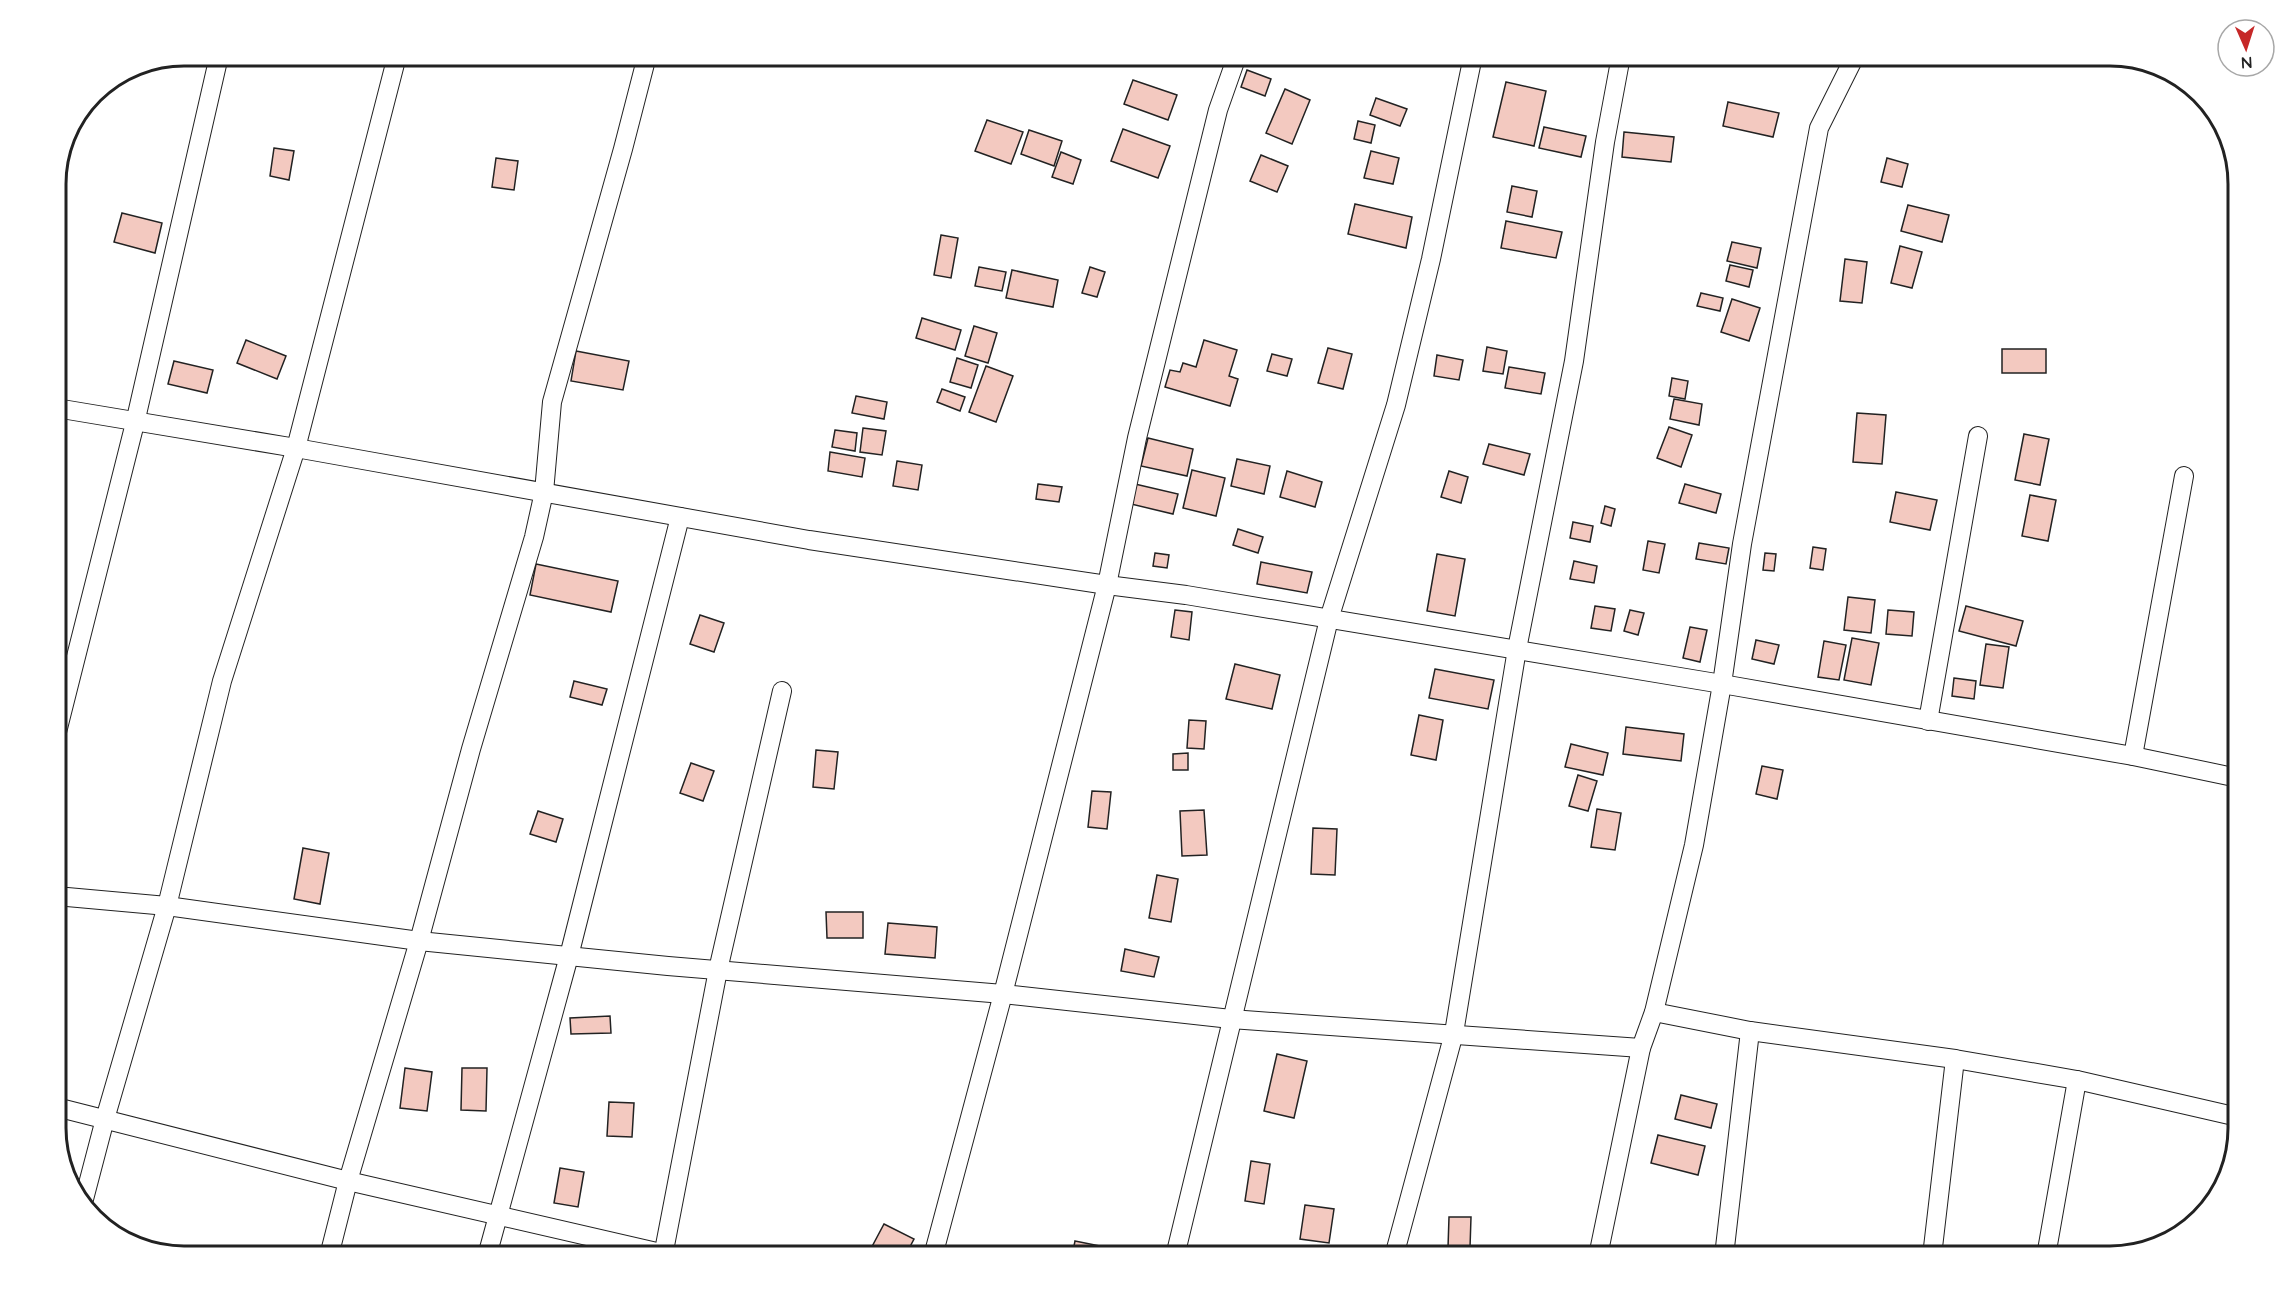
<svg xmlns="http://www.w3.org/2000/svg" width="2294" height="1312" viewBox="0 0 2294 1312" font-family="Quicksand,sans-serif">
	<style>
		.building { fill: #f3c9c0; stroke: #222; stroke-width: 1.5 }
		.lines { fill: none; stroke-linecap: round; stroke-linejoin: round }
		.street-casing { stroke: #222; stroke-width: 20 }
		.street { stroke: #fff; stroke-width: 18 }
		.rim { fill: none; stroke: #222; stroke-width: 3 }
	</style>
	<rect width="100%" height="100%" fill="#fff"/>
	<!-- building -->
	<g class="building">
		<path d="M1162 56H1194L1191 64Z"/>
		<path d="M1247 70 1271 79 1265 96 1241 87Z"/>
		<path d="M1133 80 1177 95 1168 120 1124 104Z"/>
		<path d="M1506 82 1546 91 1534 146 1493 137Z"/>
		<path d="M1285 89 1310 100 1292 144 1266 133Z"/>
		<path d="M1376 98 1407 109 1400 126 1370 115Z"/>
		<path d="M1728 102 1779 113 1773 137 1723 126Z"/>
		<path d="M987 120 1023 132 1011 164 975 151Z"/>
		<path d="M1358 121 1375 125 1371 143 1354 139Z"/>
		<path d="M1544 127 1586 136 1581 157 1539 148Z"/>
		<path d="M1123 129 1170 146 1158 178 1111 161Z"/>
		<path d="M1029 130 1062 141 1054 166 1021 154Z"/>
		<path d="M1624 132 1674 137 1671 162 1622 157Z"/>
		<path d="M274 148 294 151 289 180 270 176Z"/>
		<path d="M1371 151 1399 158 1393 184 1364 178Z"/>
		<path d="M1061 152 1081 160 1073 184 1052 177Z"/>
		<path d="M1261 155 1288 166 1277 192 1250 181Z"/>
		<path d="M496 158 518 161 514 190 492 187Z"/>
		<path d="M1887 158 1908 164 1902 187 1881 182Z"/>
		<path d="M1512 186 1537 191 1532 217 1507 212Z"/>
		<path d="M1355 204 1412 217 1406 248 1348 234Z"/>
		<path d="M1908 205 1949 215 1942 242 1901 231Z"/>
		<path d="M122 213 162 223 155 253 114 242Z"/>
		<path d="M1506 221 1562 232 1556 258 1501 248Z"/>
		<path d="M941 235 958 238 951 278 934 275Z"/>
		<path d="M1732 242 1761 248 1757 268 1727 261Z"/>
		<path d="M1900 246 1922 252 1912 288 1891 283Z"/>
		<path d="M1845 259 1867 262 1862 303 1840 301Z"/>
		<path d="M1730 265 1753 270 1749 287 1726 281Z"/>
		<path d="M979 267 1006 272 1002 291 975 286Z"/>
		<path d="M1090 267 1105 272 1097 297 1082 293Z"/>
		<path d="M1012 270 1058 280 1053 307 1006 298Z"/>
		<path d="M1701 293 1723 298 1720 311 1697 306Z"/>
		<path d="M1732 299 1760 308 1749 341 1721 332Z"/>
		<path d="M922 318 961 330 955 350 916 338Z"/>
		<path d="M974 326 997 333 988 363 965 356Z"/>
		<path d="M246 340 286 356 277 379 237 363Z"/>
		<path d="M1204 340 1237 350 1229 376 1238 379 1230 406 1165 387 1170 370 1180 372 1183 363 1196 367Z"/>
		<path d="M1487 347 1507 351 1503 374 1483 371Z"/>
		<path d="M1328 348 1352 354 1343 389 1318 383Z"/>
		<rect x="2002" y="349" width="44" height="24"/>
		<path d="M576 351 629 361 623 390 571 381Z"/>
		<path d="M1272 354 1292 359 1287 376 1267 371Z"/>
		<path d="M1437 355 1463 360 1459 380 1434 376Z"/>
		<path d="M957 358 978 365 971 388 950 382Z"/>
		<path d="M174 361 213 370 207 393 168 384Z"/>
		<path d="M986 366 1013 376 996 422 969 412Z"/>
		<path d="M1509 367 1545 373 1541 394 1505 388Z"/>
		<path d="M1672 378 1688 381 1685 399 1669 396Z"/>
		<path d="M942 389 965 397 960 411 937 402Z"/>
		<path d="M856 396 887 402 884 419 852 413Z"/>
		<path d="M1674 399 1702 404 1699 425 1670 419Z"/>
		<path d="M1857 413 1886 415 1882 464 1853 462Z"/>
		<path d="M1669 427 1692 435 1681 467 1657 458Z"/>
		<path d="M863 428 886 431 882 455 860 452Z"/>
		<path d="M835 430 857 433 855 451 832 447Z"/>
		<path d="M2024 434 2049 439 2040 485 2015 480Z"/>
		<path d="M1148 438 1193 449 1187 476 1141 466Z"/>
		<path d="M1489 444 1530 454 1524 475 1483 464Z"/>
		<path d="M830 452 865 458 862 477 828 471Z"/>
		<path d="M1237 459 1270 466 1264 494 1231 486Z"/>
		<path d="M897 461 922 465 918 490 893 486Z"/>
		<path d="M1192 470 1225 478 1216 516 1183 508Z"/>
		<path d="M1287 471 1322 482 1315 507 1280 497Z"/>
		<path d="M1449 471 1468 477 1461 503 1441 497Z"/>
		<path d="M1038 484 1062 487 1059 502 1036 499Z"/>
		<path d="M1135 484 1178 494 1173 514 1131 504Z"/>
		<path d="M1685 484 1721 494 1716 513 1679 503Z"/>
		<path d="M1896 492 1937 500 1930 530 1890 522Z"/>
		<path d="M2030 495 2056 500 2048 541 2022 536Z"/>
		<path d="M1605 506 1615 509 1611 526 1601 523Z"/>
		<path d="M1573 522 1593 526 1590 542 1570 538Z"/>
		<path d="M1238 529 1263 537 1258 553 1233 545Z"/>
		<path d="M1648 541 1665 544 1659 573 1643 570Z"/>
		<path d="M1699 543 1729 548 1726 564 1696 559Z"/>
		<path d="M1813 547 1826 549 1823 570 1810 568Z"/>
		<path d="M1155 553 1169 555 1167 568 1153 566Z"/>
		<path d="M1765 553 1776 554 1774 571 1763 570Z"/>
		<path d="M1437 554 1465 559 1455 616 1427 611Z"/>
		<path d="M1574 561 1597 566 1594 583 1570 579Z"/>
		<path d="M1261 562 1312 572 1307 593 1257 584Z"/>
		<path d="M536 564 618 581 611 612 530 595Z"/>
		<path d="M1848 597 1875 600 1871 633 1844 630Z"/>
		<path d="M1595 606 1615 609 1611 631 1591 628Z"/>
		<path d="M1966 606 2023 621 2016 646 1959 631Z"/>
		<path d="M1175 610 1192 612 1189 640 1171 637Z"/>
		<path d="M1630 610 1644 613 1638 635 1624 631Z"/>
		<path d="M1888 610 1914 612 1912 636 1886 634Z"/>
		<path d="M700 615 724 623 714 652 690 644Z"/>
		<path d="M1690 627 1707 630 1700 662 1683 658Z"/>
		<path d="M1852 638 1879 643 1871 685 1844 680Z"/>
		<path d="M1756 640 1779 645 1774 664 1752 659Z"/>
		<path d="M1824 641 1846 645 1839 680 1818 677Z"/>
		<path d="M1986 644 2009 647 2003 688 1980 685Z"/>
		<path d="M1235 664 1280 675 1272 709 1226 699Z"/>
		<path d="M1435 669 1494 680 1488 709 1429 698Z"/>
		<path d="M1954 678 1976 681 1974 699 1952 696Z"/>
		<path d="M574 681 607 689 602 705 570 697Z"/>
		<path d="M1419 715 1443 720 1436 760 1411 755Z"/>
		<path d="M1189 720 1206 721 1204 749 1187 748Z"/>
		<path d="M1626 727 1684 734 1681 761 1623 754Z"/>
		<path d="M1571 744 1608 753 1603 775 1565 767Z"/>
		<path d="M816 750 838 752 834 789 813 787Z"/>
		<path d="M1188 753V770H1173V754Z"/>
		<path d="M691 763 714 771 703 801 680 793Z"/>
		<path d="M1762 766 1783 770 1777 799 1756 794Z"/>
		<path d="M1578 775 1597 781 1588 811 1569 806Z"/>
		<path d="M1092 791 1111 792 1107 829 1088 827Z"/>
		<path d="M1597 809 1621 813 1615 850 1591 847Z"/>
		<path d="M1204 810 1207 855 1182 856 1180 811Z"/>
		<path d="M538 811 563 819 556 842 530 834Z"/>
		<path d="M1313 828 1337 829 1335 875 1311 874Z"/>
		<path d="M303 848 329 853 320 904 294 899Z"/>
		<path d="M1157 875 1178 879 1171 922 1149 918Z"/>
		<path d="M826 912H863V938H827Z"/>
		<path d="M888 923 937 927 935 958 885 954Z"/>
		<path d="M1125 949 1159 957 1154 977 1121 971Z"/>
		<path d="M610 1016 611 1033 571 1034 570 1018Z"/>
		<path d="M1277 1054 1307 1061 1294 1118 1264 1111Z"/>
		<path d="M405 1068 432 1072 427 1111 400 1108Z"/>
		<path d="M462 1068H487L486 1111 461 1110Z"/>
		<path d="M1681 1095 1717 1104 1711 1128 1675 1119Z"/>
		<path d="M609 1102 634 1103 632 1137 607 1136Z"/>
		<path d="M1658 1135 1705 1146 1698 1175 1651 1163Z"/>
		<path d="M1251 1161 1270 1164 1264 1204 1245 1201Z"/>
		<path d="M560 1168 584 1172 578 1207 554 1203Z"/>
		<path d="M1305 1205 1334 1209 1329 1243 1300 1239Z"/>
		<path d="M1449 1217H1471L1470 1248H1448Z"/>
		<path d="M884 1224 914 1239 905 1256H867Z"/>
		<path d="M1075 1241 1135 1253 1134 1256H1072Z"/>
		<path d="M349 1247 385 1254V1256H347Z"/>
	</g>
	<g class="lines">
		<defs>
			<g id="street">
				<path d="M56 408 296 448 809 540 1107 585 1186 595 1722 684 2133 756 2238 778"/>
				<path d="M1928 721 1978 436"/>
				<path d="M56 736 135 423 219 56"/>
				<path d="M2133 756 2184 476"/>
				<path d="M56 896 167 906 419 941 668 966 1003 994 1231 1019 1641 1048"/>
				<path d="M1654 1012 1750 1031 1955 1059 2077 1080 2238 1117"/>
				<path d="M56 1107 348 1181 674 1256"/>
				<path d="M83 1203 105 1119 167 906 222 681 296 448 397 56"/>
				<path d="M329 1256 348 1181 419 941 471 749 534 537 544 492 552 402 623 149 647 56"/>
				<path d="M487 1256 569 956 680 517"/>
				<path d="M663 1256 718 970 782 691"/>
				<path d="M933 1256 1003 994 1107 585 1137 438 1218 110 1237 56"/>
				<path d="M1175 1256 1329 619 1396 405 1431 259 1473 56"/>
				<path d="M1394 1256 1454 1033 1517 649 1574 361 1605 142 1621 56"/>
				<path d="M1598 1256 1641 1048 1654 1012 1694 845 1722 684 1742 544 1819 128 1855 56"/>
				<path d="M1724 1256 1750 1031"/>
				<path d="M1932 1256 1955 1059"/>
				<path d="M2046 1256 2077 1080"/>
			</g>
		</defs>
		<!-- street casing -->
		<use href="#street" class="street-casing"/>
		<!-- street -->
		<use href="#street" class="street"/>
	</g>
	<!-- crop -->
	<path d="M0 0H2294V1312H0ZM184 66H2110A118 118 0 0 1 2228 184V1128A118 118 0 0 1 2110 1246H184A118 118 0 0 1 66 1128V184A118 118 0 0 1 184 66Z" fill="#fff" fill-rule="evenodd"/>
	<path class="rim" d="M184 66H2110A118 118 0 0 1 2228 184V1128A118 118 0 0 1 2110 1246H184A118 118 0 0 1 66 1128V184A118 118 0 0 1 184 66Z"/>
	<!-- north arrow -->
	<g transform="translate(2246 48) rotate(177)"><circle r="28" fill="#ffffff" stroke="#a7a7a7" stroke-width="1.5"/>
	<path d="M0-4.5L10 22L0 15L-10 22Z" fill="#c62828"/>
	<text y="-9" font-size="16" font-weight="bold" text-anchor="middle" fill="#222222">N</text>
	</g>
</svg>
